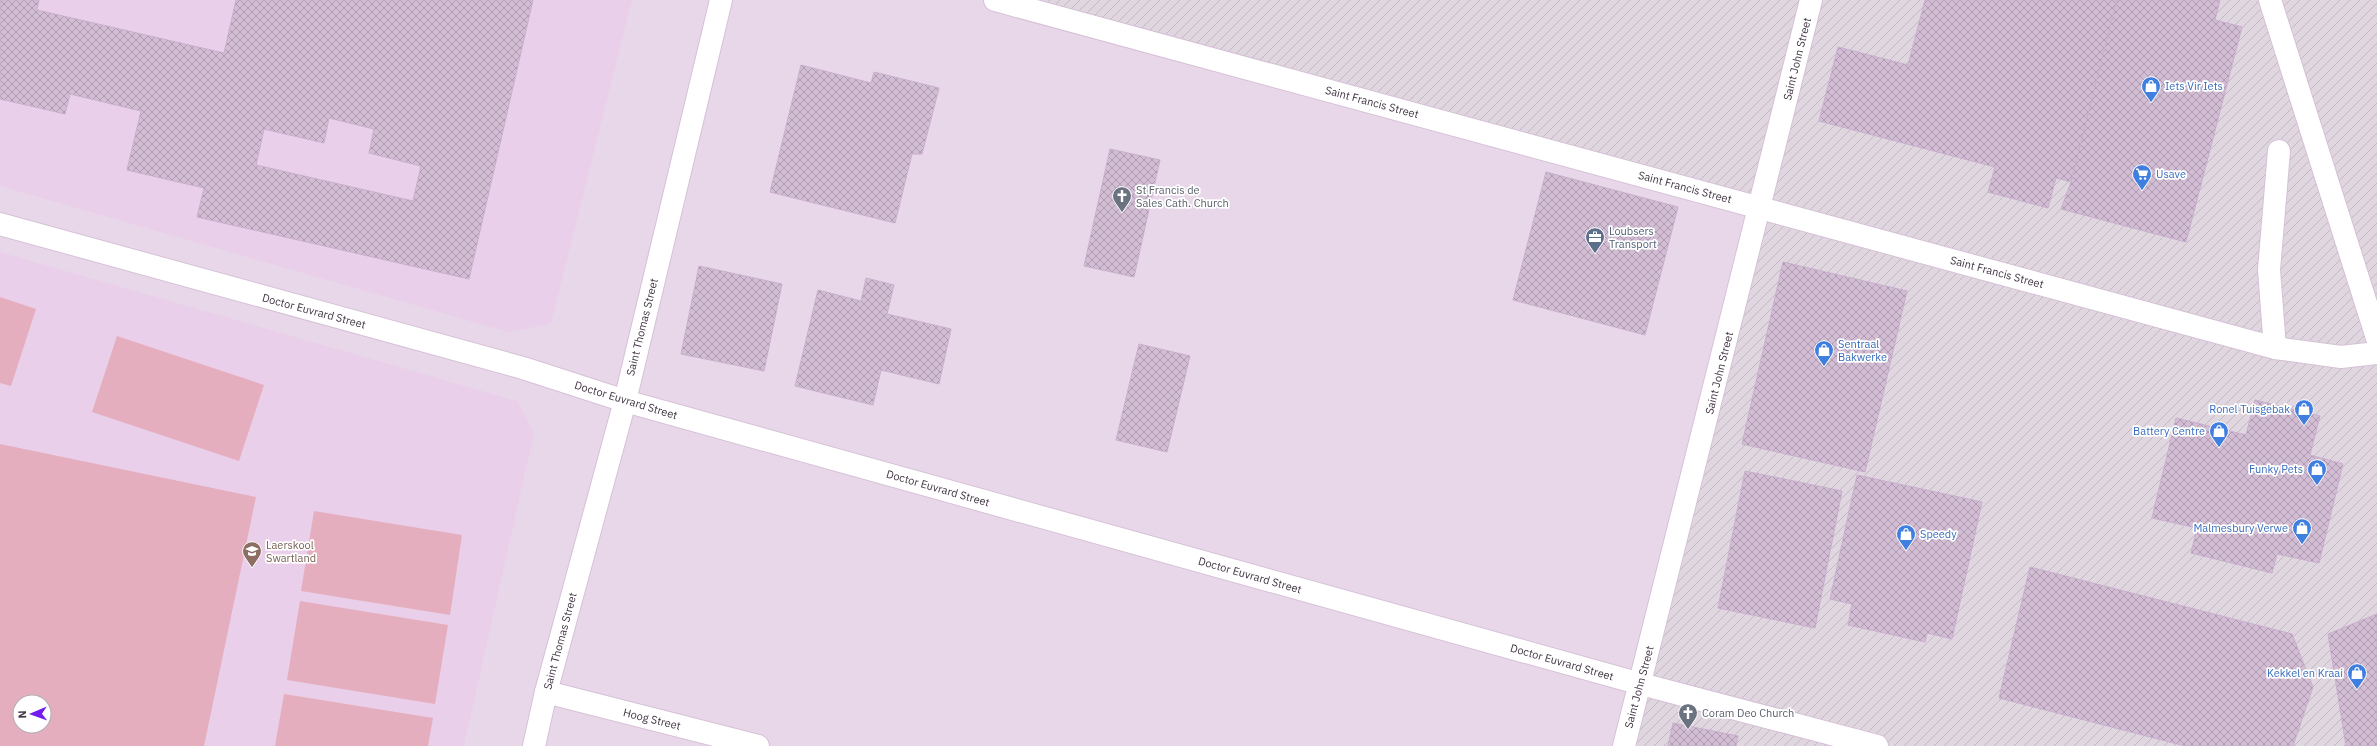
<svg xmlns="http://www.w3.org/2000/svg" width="2377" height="746" viewBox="0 0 2377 746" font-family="'IBM Plex Sans',sans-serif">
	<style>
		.residential { fill: #e8d7e9; fill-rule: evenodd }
		.industrial { fill: url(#industrial-furrows) }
		.education { fill: #eacfea; fill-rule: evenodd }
		.grass { fill: #e4aebe; fill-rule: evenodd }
		.building { fill: url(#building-cross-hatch); stroke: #c9aecd; fill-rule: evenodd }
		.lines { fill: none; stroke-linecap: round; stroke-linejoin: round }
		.minor-casing { stroke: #d6c1d7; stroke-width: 24 }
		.minor { stroke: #fff; stroke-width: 22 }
		.labels { text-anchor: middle; stroke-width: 3.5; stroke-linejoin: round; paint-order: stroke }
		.street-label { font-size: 11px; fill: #413443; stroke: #fff }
		.shop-label { font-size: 11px; fill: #366cbe; stroke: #fff; text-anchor: end }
		.worship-label { font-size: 11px; fill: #5b616d; stroke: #fff; text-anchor: start }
		.service-label { font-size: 11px; fill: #4e5e75; stroke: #fff; text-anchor: start }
		.education-label { font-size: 11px; fill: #785e54; stroke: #fff; text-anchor: start }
	</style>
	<defs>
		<pattern id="industrial-furrows" width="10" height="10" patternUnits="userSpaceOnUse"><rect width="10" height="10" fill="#dfd6e0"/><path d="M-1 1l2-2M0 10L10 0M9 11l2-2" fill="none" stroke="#c1b8c1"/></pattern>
		<pattern id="building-cross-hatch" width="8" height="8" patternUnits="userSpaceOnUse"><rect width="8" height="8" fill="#d2bdd5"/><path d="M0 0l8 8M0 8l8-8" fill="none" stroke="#ac9aae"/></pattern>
	</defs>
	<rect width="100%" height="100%" fill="#f1e4f1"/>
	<!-- residential -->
	<path class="residential" d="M0 0H995L1760 208 1624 746H0ZM20 702H44V726H20Z"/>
	<!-- industrial -->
	<path class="industrial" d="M995 0H2377V746H1624L1760 208Z"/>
	<!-- education -->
	<g class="education">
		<path d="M0 0H632L551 324 508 332 0 186Z"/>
		<path d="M0 252 517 401 534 433 464 746H0ZM20 702H44V726H20Z"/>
	</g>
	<!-- grass -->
	<g class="grass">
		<path d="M0 297 36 309 11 386 0 383Z"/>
		<path d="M117 336 264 385 239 461 92 412Z"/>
		<path d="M0 444 256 497 204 746H0ZM20 702H44V726H20Z"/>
		<path d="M314 511 462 535 450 615 301 591Z"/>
		<path d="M300 601 448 625 435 704 287 680Z"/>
		<path d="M284 694 433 718 428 746H275Z"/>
	</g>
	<!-- building -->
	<g class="building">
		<path d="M0 0H39L37 10 224 53 236 0H533L469 279 197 217 204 188 127 170 141 111 70 94 65 114 0 99ZM329 118 374 129 369 153 421 166 413 201 256 165 264 129 324 143Z"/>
		<path d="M1925 0H2117L2071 182 2056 178 2048 208 1988 192 1995 167 1819 121 1838 47 1908 65Z"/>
		<path d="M2117 0H2220L2215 20 2242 27 2186 242 2061 209 2071 182Z"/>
		<path d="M801 65 871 83 874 72 939 88 922 154H912L895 223 770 192Z"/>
		<path d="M1110 149 1160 160 1134 277 1084 266Z"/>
		<path d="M1546 172 1678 207 1645 335 1513 300Z"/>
		<path d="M1783 262 1907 291 1865 472 1742 444Z"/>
		<path d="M699 266 782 284 764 371 681 354Z"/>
		<path d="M866 278 894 285 887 314 951 329 939 384 881 370 873 405 795 386 818 290 861 301Z"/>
		<path d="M1139 344 1190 356 1167 452 1116 440Z"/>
		<path d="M2255 400 2320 416 2310 455 2343 464 2319 563 2277 554 2272 573 2191 553 2197 528 2152 518 2176 418 2246 435Z"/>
		<path d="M1745 471 1842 491 1815 628 1718 608Z"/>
		<path d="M1857 475 1982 502 1952 639 1927 633 1925 642 1848 625 1852 604 1830 599Z"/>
		<path d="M2030 567 2292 634 2313 687 2293 746H2185L1999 698Z"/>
		<path d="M2377 614V746H2346L2328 634Z"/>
		<path d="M1673 723 1738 736 1736 746H1668Z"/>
	</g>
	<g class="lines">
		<defs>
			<g id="minor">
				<path d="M995 0 2275 348 2341 357 2377 353"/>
				<path d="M2270 0 2377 338"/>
				<path d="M0 224 523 368 625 401 1641 684 1877 746"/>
				<path d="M2275 348 2269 270 2279 151"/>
				<path d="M546 692 758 746"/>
				<path d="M534 746 546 692 625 401 721 0"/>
				<path d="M1624 746 1811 0"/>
			</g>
		</defs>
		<!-- minor casing -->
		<use href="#minor" class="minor-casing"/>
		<!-- minor -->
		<use href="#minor" class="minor"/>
	</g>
	<!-- icons -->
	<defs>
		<symbol id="shop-pin" viewBox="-11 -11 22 30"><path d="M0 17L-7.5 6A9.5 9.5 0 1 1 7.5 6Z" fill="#3f7fe0" stroke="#fff"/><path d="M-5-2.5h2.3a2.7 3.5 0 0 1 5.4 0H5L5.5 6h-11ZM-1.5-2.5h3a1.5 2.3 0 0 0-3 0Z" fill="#fff"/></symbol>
		<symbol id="supermarket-pin" viewBox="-11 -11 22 30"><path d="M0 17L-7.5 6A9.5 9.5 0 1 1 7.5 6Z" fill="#3f7fe0" stroke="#fff"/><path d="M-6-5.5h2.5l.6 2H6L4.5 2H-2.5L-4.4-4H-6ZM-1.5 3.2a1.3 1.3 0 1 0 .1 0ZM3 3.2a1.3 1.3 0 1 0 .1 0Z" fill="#fff"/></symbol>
		<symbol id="church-pin" viewBox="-11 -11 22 30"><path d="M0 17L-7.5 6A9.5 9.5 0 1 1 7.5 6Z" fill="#6b7280" stroke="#fff"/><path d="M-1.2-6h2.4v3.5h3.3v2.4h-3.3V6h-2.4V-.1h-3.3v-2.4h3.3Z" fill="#fff"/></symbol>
		<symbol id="office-pin" viewBox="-11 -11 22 30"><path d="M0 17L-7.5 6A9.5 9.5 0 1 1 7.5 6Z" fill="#5c6f8a" stroke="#fff"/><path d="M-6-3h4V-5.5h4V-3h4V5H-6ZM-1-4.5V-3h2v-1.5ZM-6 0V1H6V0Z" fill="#fff"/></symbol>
		<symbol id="school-pin" viewBox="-11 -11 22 30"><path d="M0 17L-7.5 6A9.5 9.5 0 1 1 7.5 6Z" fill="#8d6e63" stroke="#fff"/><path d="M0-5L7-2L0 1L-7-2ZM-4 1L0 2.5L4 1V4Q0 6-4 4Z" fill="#fff"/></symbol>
	</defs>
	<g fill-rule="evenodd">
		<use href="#shop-pin" x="2140" y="75" width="22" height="30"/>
		<use href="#supermarket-pin" x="2131" y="163" width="22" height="30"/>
		<use href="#church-pin" x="1111" y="185" width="22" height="30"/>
		<use href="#office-pin" x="1584" y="226" width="22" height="30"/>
		<use href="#shop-pin" x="1813" y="339" width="22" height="30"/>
		<use href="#shop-pin" x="2293" y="398" width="22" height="30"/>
		<use href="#shop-pin" x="2208" y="420" width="22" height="30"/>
		<use href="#shop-pin" x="2306" y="458" width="22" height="30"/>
		<use href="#shop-pin" x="2291" y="517" width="22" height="30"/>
		<use href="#shop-pin" x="1895" y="523" width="22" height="30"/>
		<use href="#school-pin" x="241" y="540" width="22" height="30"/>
		<use href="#shop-pin" x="2346" y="662" width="22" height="30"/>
		<use href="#church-pin" x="1677" y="702" width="22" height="30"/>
	</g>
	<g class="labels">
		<!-- street labels -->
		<g class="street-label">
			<text transform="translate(1797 59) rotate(-76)" y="4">Saint John Street</text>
			<text transform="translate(1372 102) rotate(15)" y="4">Saint Francis Street</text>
			<text transform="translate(1685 187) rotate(15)" y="4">Saint Francis Street</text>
			<text transform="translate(1997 272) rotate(15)" y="4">Saint Francis Street</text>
			<text transform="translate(314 311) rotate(15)" y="4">Doctor Euvrard Street</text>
			<text transform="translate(642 327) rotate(-76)" y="4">Saint Thomas Street</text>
			<text transform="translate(1719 373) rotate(-76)" y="4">Saint John Street</text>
			<text transform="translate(626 400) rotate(17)" y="4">Doctor Euvrard Street</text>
			<text transform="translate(938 488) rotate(16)" y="4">Doctor Euvrard Street</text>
			<text transform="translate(1250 575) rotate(16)" y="4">Doctor Euvrard Street</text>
			<text transform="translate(560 641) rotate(-75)" y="4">Saint Thomas Street</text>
			<text transform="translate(1562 662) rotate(16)" y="4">Doctor Euvrard Street</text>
			<text transform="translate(1639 687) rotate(-75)" y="4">Saint John Street</text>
			<text transform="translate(652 719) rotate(14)" y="4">Hoog Street</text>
		</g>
		<!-- shop labels -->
		<g class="shop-label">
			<text x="2165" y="90" text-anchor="start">Iets Vir Iets</text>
			<text x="2156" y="178" text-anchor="start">Usave</text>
			<text x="1838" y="348" text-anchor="start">Sentraal<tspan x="1838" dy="13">Bakwerke</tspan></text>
			<text x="2290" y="413">Ronel Tuisgebak</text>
			<text x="2205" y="435">Battery Centre</text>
			<text x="2303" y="473">Funky Pets</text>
			<text x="2288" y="532">Malmesbury Verwe</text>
			<text x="1920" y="538" text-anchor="start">Speedy</text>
			<text x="2343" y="677">Kekkel en Kraai</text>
		</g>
		<!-- worship labels -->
		<g class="worship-label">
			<text x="1136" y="194">St Francis de<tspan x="1136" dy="13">Sales Cath. Church</tspan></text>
			<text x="1702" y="717">Coram Deo Church</text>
		</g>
		<!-- service labels -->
		<g class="service-label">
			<text x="1609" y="235">Loubsers<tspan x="1609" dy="13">Transport</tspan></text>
		</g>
		<!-- education labels -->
		<g class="education-label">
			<text x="266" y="549">Laerskool<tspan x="266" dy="13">Swartland</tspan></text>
		</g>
	</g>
	<!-- north arrow -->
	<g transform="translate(32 714) rotate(268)"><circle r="19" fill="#ffffff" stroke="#b3aeb4"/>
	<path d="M0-3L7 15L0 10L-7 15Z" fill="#741cf0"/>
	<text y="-6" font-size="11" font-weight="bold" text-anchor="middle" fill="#413443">N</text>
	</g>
</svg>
